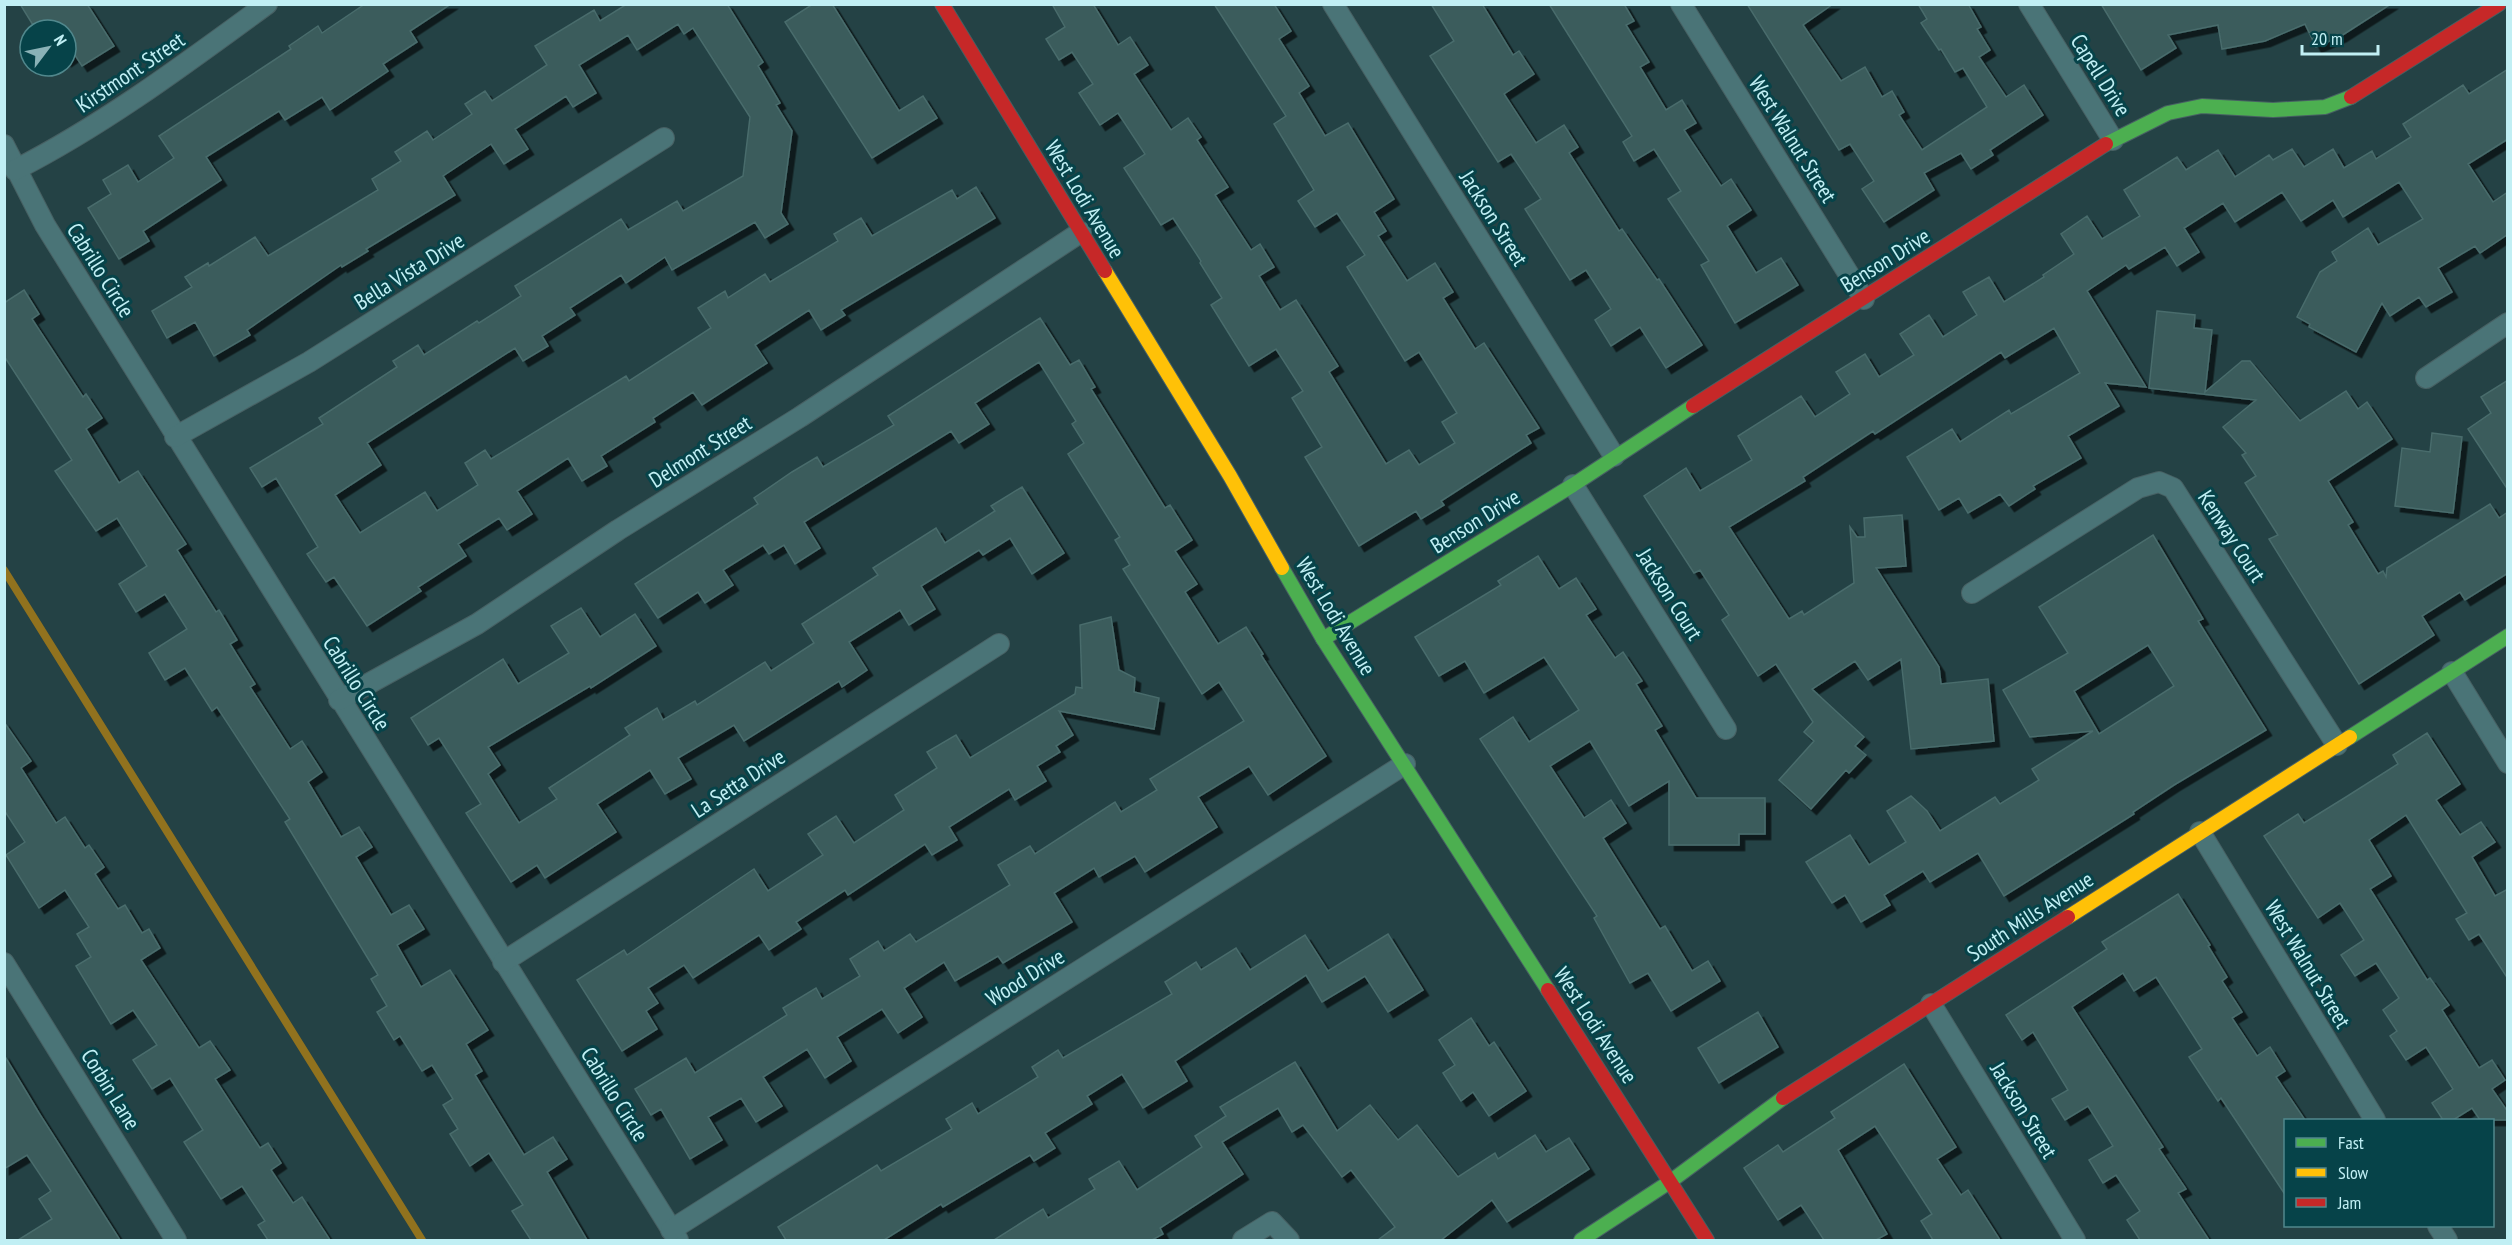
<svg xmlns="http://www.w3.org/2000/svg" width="2512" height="1245" viewBox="0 0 2512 1245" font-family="'PT Sans Narrow',sans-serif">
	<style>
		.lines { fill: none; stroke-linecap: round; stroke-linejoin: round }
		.stream { stroke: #91721e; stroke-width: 8 }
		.building { fill: #3a5b5b; stroke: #496c6c; stroke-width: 1.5; fill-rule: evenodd; filter: url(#shadow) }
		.street-casing { stroke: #476063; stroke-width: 22 }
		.fast-casing { stroke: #476063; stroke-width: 16 }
		.slow-casing { stroke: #476063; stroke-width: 16 }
		.jam-casing { stroke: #476063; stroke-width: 16 }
		.street { stroke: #4a7477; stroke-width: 20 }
		.fast { stroke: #4caf50; stroke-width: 14 }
		.slow { stroke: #ffc107; stroke-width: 14 }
		.jam { stroke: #c62828; stroke-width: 14 }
		.labels { text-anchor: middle; stroke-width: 6; stroke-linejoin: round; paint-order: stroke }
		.street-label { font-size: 22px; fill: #c1eff4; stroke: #064349 }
	</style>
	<defs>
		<filter id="shadow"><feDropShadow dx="5.5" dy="5.5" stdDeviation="0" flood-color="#0009"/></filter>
	</defs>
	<rect width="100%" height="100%" fill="#244245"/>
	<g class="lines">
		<!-- stream -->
		<path class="stream" d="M4 570 422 1240"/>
	</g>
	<!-- building -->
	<g class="building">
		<path d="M20 4H87L114 46 82 66 75 55 66 61V30H36Z"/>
		<path d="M365 4H451L410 31 417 42 383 64 388 71 330 110 322 97 285 120 279 111 206 157 221 180 143 231 149 241 119 259 88 208 111 194 103 180 128 165 138 182 174 158 159 136 291 49 289 46 318 26 322 33Z"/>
		<path d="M627 4H727L763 62 758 66 780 103 776 105 792 131 781 213 788 224 765 238 755 222 672 270 665 257 626 283 621 275 570 308 575 315 542 336 548 346 523 361 515 348 367 443 381 465 335 495 360 533 425 492 437 511 478 485 465 463 485 450 491 459 626 376 629 381 711 328 698 308 725 291 728 298 765 274 770 282 838 241 834 234 861 218 872 236 952 190 957 199 976 187 995 218 841 310 845 315 821 330 809 310 755 345 767 363 702 405 693 392 653 418 655 422 601 456 607 466 582 481 568 458 517 491 532 514 507 530 499 518 458 544 466 556 418 587 421 591 367 626 334 577 326 582 307 554 318 547 276 478 262 487 250 468 323 424 319 418 397 367 393 361 418 345 424 355 477 321 479 323 521 296 515 286 621 219 628 230 677 201 683 211 743 176 750 117 693 28 684 34 678 24 637 50 628 35 579 65 596 93 573 107 566 96 515 129 528 149 504 164 491 144 443 176 455 195 366 249 368 251 342 267 341 265 247 330 250 335 214 356 195 322 167 338 152 311 192 287 185 277 208 263 209 266 255 237 268 256 378 190 372 179 401 161 395 152 427 131 433 140 472 114 465 104 485 91 492 101 547 65 535 46 594 10 600 21Z"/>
		<path d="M813 4H832L899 111 923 96 937 118 872 158 785 22Z"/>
		<path d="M1052 4H1093L1118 45 1130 37 1148 65 1134 74 1171 130 1188 118 1201 137 1197 140 1228 187 1215 195 1251 250 1260 244 1274 267 1259 276 1280 310 1296 300 1338 366 1329 372 1386 464 1409 450 1419 465 1455 443 1442 422 1457 413 1419 352 1405 361 1347 267 1365 255 1337 213 1315 227 1298 201 1314 190 1274 124 1286 116 1214 4H1274L1291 31 1279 39 1309 86 1299 93 1325 136 1348 123 1394 199 1374 212 1386 231 1378 236 1407 281 1435 263 1453 292 1443 298 1475 349 1484 343 1539 428 1526 435 1531 443 1441 501 1444 505 1421 519 1416 511 1359 546 1305 457 1322 447 1292 398 1303 391 1276 349 1249 366 1211 305 1222 298 1200 263 1201 261 1173 218 1161 225 1124 168 1145 154 1118 113 1100 125 1079 93 1093 84 1072 52 1059 60 1046 39 1065 27Z"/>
		<path d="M1431 4H1482L1513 55 1519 51 1534 74 1504 94 1536 143 1564 125 1578 147 1569 153 1619 231 1622 229 1657 280 1659 279 1702 345 1666 368 1640 327 1611 346 1595 320 1611 309 1586 270 1570 280 1525 209 1541 199 1511 154 1498 162 1430 56 1454 41Z"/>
		<path d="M1549 4H1624L1634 21 1626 25 1649 62 1640 67 1666 110 1682 100 1696 123 1684 130 1721 186 1731 179 1751 210 1727 226 1756 273 1781 258 1798 285 1735 323 1701 265 1709 261 1668 199 1681 191 1654 149 1634 161 1623 142 1632 136Z"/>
		<path d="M1747 4H1833L1803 25 1841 81 1865 67 1882 97 1892 91 1904 112 1899 115 1922 150 1987 107 1963 68 1955 72 1941 49 1939 50 1921 23 1927 19 1918 4H1968L1981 27 1977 29 1990 50 1979 57 2006 97 2024 85 2043 115 1990 150 1993 155 1971 169 1961 153 1924 173 1934 190 1884 222 1862 189 1874 181 1850 144 1839 150Z"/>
		<path d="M2101 4H2391L2341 36 2316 47 2305 24 2265 41 2222 49 2218 25 2168 35 2176 48 2141 70Z"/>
		<path d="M2508 69V139L2468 164 2493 202 2508 192V234L2480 253 2475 246 2438 268 2452 292 2426 307 2419 297 2390 316 2382 303 2356 352 2309 327 2310 324 2297 317 2320 272 2337 261 2332 252 2368 228 2378 245 2423 219 2399 182 2343 217 2333 200 2301 221 2282 192 2235 222 2223 203 2184 228 2199 252 2177 266 2165 247 2129 269 2126 265 2087 291 2146 387 2105 383 2119 406 2068 436 2081 458 2033 486 2035 489 2009 506 2000 494 1968 513 1959 498 1939 510 1907 457 1952 429 1960 442 2009 410 2011 414 2080 373 2054 328 2005 358 2001 352 1875 434 1873 431 1803 477 1805 481 1729 527 1789 619 1802 611 1804 615 1854 583 1850 527 1857 537H1865L1864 518 1902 515 1906 566 1876 568 1939 667 1941 684 1988 679 1994 741 1911 749 1901 659 1868 680 1855 661 1812 689 1864 737 1855 746 1866 755 1849 773 1846 770 1811 809 1779 780 1814 741 1804 732 1813 722 1776 664 1758 676 1722 620 1729 615 1700 570 1694 573 1644 496 1686 468 1700 491 1752 460 1738 436 1801 396 1815 417 1850 394 1836 372 1865 354 1879 377 1914 355 1900 334 1929 315 1943 337 1977 315 1963 292 1989 277 2004 302 2044 277 2043 275 2074 254 2061 234 2087 216 2102 239 2140 216 2124 190 2177 157 2186 170 2218 150 2235 177 2269 155 2273 160 2292 149 2304 167 2333 149 2344 168 2372 151 2376 159 2411 137 2403 124 2463 85 2469 94Z"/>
		<path d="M24 290 39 314 32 319 83 397 86 394 102 418 86 429 119 483 138 471 186 544 177 550 216 612 219 610 237 640 230 644 255 684 250 687 290 749 302 741 322 772 308 782 341 837 359 827 372 847 356 857 391 915 409 905 424 929 397 945 421 987 450 970 488 1030 466 1044 482 1071 475 1075 524 1155 553 1137 567 1159 547 1172 587 1240H531L512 1211 523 1205 489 1153 470 1166 450 1134 458 1129 443 1105 453 1099 432 1065 422 1071 400 1036 394 1040 377 1012 387 1006 371 979 378 975 285 822 290 819 217 707 212 711 185 668 165 680 149 653 187 629 165 594 136 612 119 584 147 566 117 518 96 531 55 471 72 460 4 356V303Z"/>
		<path d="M2157 311 2195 315 2194 328 2212 330 2205 392 2242 361H2250L2300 421 2346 391 2358 409 2367 402 2392 439 2328 481 2353 522 2348 525 2378 574 2383 571 2386 577 2387 568 2490 504 2499 518 2508 512V573L2465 600 2460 592 2422 616 2434 635 2359 684 2269 539 2278 535 2245 483 2256 476 2242 455 2246 453 2223 427 2256 400 2149 388Z"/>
		<path d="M1040 318 1070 365 1079 360 1095 387 1091 389 1165 508 1170 505 1192 540 1175 551 1197 584 1185 592 1218 644 1246 627 1263 654 1261 655 1326 756 1268 795 1249 766 1198 797 1217 827 1145 872 1135 856 1099 877 1094 868 1054 893 1072 922 1003 963 998 956 955 981 944 962 904 988 922 1017 898 1033 882 1009 837 1037 851 1061 825 1078 807 1049 763 1077 782 1106 756 1122 741 1098 708 1117 722 1140 690 1159 661 1109 651 1115 635 1089 686 1058 695 1073 787 1015 783 1008 816 988 822 999 860 976 850 959 878 941 884 951 910 934 916 942 1010 885 998 865 1030 846 1035 854 1115 802 1121 812 1157 790 1150 779 1244 721 1219 682 1202 694 1123 569 1130 565 1115 540 1120 537 1068 454 1084 443 1072 424 1076 421 1039 362 975 403 989 424 959 443 951 431 804 522 820 548 795 564 784 545 769 554 763 545 723 570 733 585 705 603 698 592 658 618 635 584 758 504 754 498 792 472 817 457 823 467 894 425 888 416Z"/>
		<path d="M2508 380V490L2468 429 2491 413 2481 397Z"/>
		<path d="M2432 433 2462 437 2453 513 2395 506 2402 448 2430 452Z"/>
		<path d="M1022 487 1064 553 1032 574 1010 538 983 555 979 550 921 586 935 609 909 625 900 610 849 642 867 670 842 687 839 681 744 741 734 725 678 758 691 779 665 794 650 770 597 804 616 832 545 878 537 865 511 882 466 813 481 804 439 738 428 745 411 718 503 659 518 684 569 653 551 626 581 608 600 637 635 614 656 646 591 688 590 686 488 747 500 765 488 774 519 823 557 799 549 788 630 735 625 728 657 708 663 720 695 701 697 705 765 662 771 671 814 643 802 624 878 575 873 568 936 528 945 543 995 511 991 506Z"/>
		<path d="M2153 535 2203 619 2198 621 2266 730 2174 785 2133 812 2134 814 2004 896 1978 853 1930 882 1923 871 1884 895 1890 905 1861 922 1845 895 1832 903 1806 862 1850 835 1869 865 1906 842 1887 811 1911 796 1927 811 1940 831 1995 797 2000 804 2039 780 2032 769 2093 731 2030 737 2003 690 2068 653 2039 607ZM2148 645 2174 686 2099 734 2074 691Z"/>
		<path d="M1538 556 1559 589 1576 578 1596 609 1586 615 1615 658 1623 652 1642 681 1636 684 1662 726 1655 730 1696 798H1765V834H1739V845H1669V781L1629 806 1590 741 1550 766 1584 818 1611 800 1626 823 1603 838 1660 929 1665 926 1692 971 1708 961 1720 981 1671 1011 1648 973 1630 983 1594 918 1597 916 1480 739 1513 717 1529 742 1579 710 1544 657 1484 693 1465 661 1439 676 1415 637 1501 585 1498 581Z"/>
		<path d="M1111 617 1119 670 1135 678 1134 692 1159 698 1154 729 1059 711 1073 735 1056 746 1060 752 1037 766 1046 781 1015 800 1009 789 949 827 957 840 932 855 925 844 848 895 845 890 796 922 801 929 769 950 759 935 693 978 684 965 648 988 658 1003 646 1011 657 1029 622 1051 577 980 624 950 627 955 754 869 768 891 823 855 808 834 836 816 854 843 904 810 895 795 937 768 927 752 956 735 970 758 1075 694 1076 687 1082 688 1080 625Z"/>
		<path d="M4 722 31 761 21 768 56 823 65 817 85 848 89 845 104 867 95 874 118 909 125 905 142 933 149 929 160 948 141 960 199 1048 210 1041 230 1070 215 1079 260 1148 268 1143 281 1163 271 1170 293 1203 302 1197 330 1240H268L258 1225 265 1221 242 1186 221 1199 184 1142 203 1130 170 1078 152 1089 133 1060 157 1045 133 1010 111 1024 76 966 91 957 77 934 89 927 65 890 39 908 6 855 25 842 4 810Z"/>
		<path d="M2427 733 2460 784 2436 800 2460 835 2481 822 2495 842 2472 857 2495 896 2508 889V979L2479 934 2469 940 2456 919 2467 913 2406 815 2369 840 2391 876 2370 889 2427 980 2430 978 2449 1005 2442 1010 2479 1068 2492 1060 2505 1080 2492 1089 2508 1112V1120H2480L2472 1108 2453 1120H2443L2432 1103 2453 1089 2426 1047 2406 1060 2390 1036 2397 1031 2383 1010 2399 998 2376 963 2355 976 2341 955 2364 940 2340 903 2318 918 2264 836 2298 814 2304 823 2346 797 2398 764 2393 755Z"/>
		<path d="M2178 894 2210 945 2208 946 2227 977 2222 981 2242 1012 2232 1018 2257 1056 2270 1047 2285 1071 2276 1077 2305 1120H2286V1196L2221 1098 2218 1101 2189 1057 2202 1049 2156 977 2134 991 2123 973 2072 1007 2163 1147 2159 1149 2186 1189 2178 1193 2209 1240H2140L2127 1220 2140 1211 2116 1175 2103 1183 2089 1160 2113 1146 2088 1106 2065 1120 2052 1099 2068 1090 2033 1032 2022 1040 2006 1015 2107 949 2102 942Z"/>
		<path d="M1388 934 1423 990 1388 1012 1365 976 1322 1002 1306 975 1175 1061 1187 1081 1143 1108 1122 1074 1087 1096 1092 1104 1045 1133 1055 1148 1034 1161 1030 1155 943 1207 941 1204 884 1240H786L778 1227 877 1165 881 1171 952 1129 946 1119 972 1103 978 1114 1038 1077 1032 1067 1058 1050 1063 1058 1172 994 1165 982 1196 962 1201 970 1236 948 1250 970 1305 935 1328 971Z"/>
		<path d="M1758 1012 1778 1047 1719 1083 1698 1048Z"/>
		<path d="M1471 1018 1489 1046 1494 1042 1526 1091 1489 1116 1473 1092 1461 1101 1443 1073 1455 1065 1439 1040Z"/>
		<path d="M4 1055 39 1113 120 1240H18L52 1219 39 1199 51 1191 27 1155 4 1169Z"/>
		<path d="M1295 1062 1337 1131 1370 1105 1398 1140 1417 1125 1458 1177 1495 1153 1498 1159 1535 1135 1546 1152 1569 1138 1589 1169 1507 1222 1492 1200 1441 1240H1378L1395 1227 1351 1170 1342 1177 1303 1125 1292 1132 1278 1108 1222 1142 1243 1174 1160 1228 1163 1234 1152 1240H994L1043 1209 1048 1218 1095 1189 1089 1179 1119 1161 1137 1190 1202 1147 1195 1136 1226 1116 1220 1107Z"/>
		<path d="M1904 1064 1956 1147 1937 1159 1961 1195 1968 1190 2000 1240H1933L1921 1221 1932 1214 1875 1126 1838 1150 1887 1234 1876 1240H1824L1801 1205 1778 1220 1744 1168 1778 1145 1783 1152 1835 1118 1831 1112Z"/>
	</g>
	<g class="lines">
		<defs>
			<g id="street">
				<path d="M1333 4 1614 456"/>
				<path d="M1681 4 1864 299"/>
				<path d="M2029 4 2113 140"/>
				<path d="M4 145 45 225 678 1240"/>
				<path d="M15 170C105 124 185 64 267 4"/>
				<path d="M2426 378 2508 323"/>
				<path d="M175 437 309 362 664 138"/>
				<path d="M1573 485 1726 729"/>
				<path d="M1972 593 2138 488 2159 482 2173 488 2337 745"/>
				<path d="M2452 672 2508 763"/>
				<path d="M339 700 477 624 618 530 800 417 1081 232"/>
				<path d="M2200 832 2375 1120"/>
				<path d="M503 962 999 644"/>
				<path d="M4 963 176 1240"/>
				<path d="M1931 1004 2075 1240"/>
				<path d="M2438 1226 2447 1240"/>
				<path d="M671 1230 1405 764"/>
				<path d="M1243 1240 1272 1222 1289 1240"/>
			</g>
			<g id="fast">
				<path d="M2106 144 2168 113 2202 106 2273 110 2325 107 2351 97"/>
				<path d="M1282 568 1323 639 1548 990"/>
				<path d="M1323 639 1573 485 1693 406"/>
				<path d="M2350 737 2508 636"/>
				<path d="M1581 1240 1671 1181 1783 1098"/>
			</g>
			<g id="slow">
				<path d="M1105 271 1230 476 1282 568"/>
				<path d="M2068 917 2350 737"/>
			</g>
			<g id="jam">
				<path d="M942 4 1105 271"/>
				<path d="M2351 97 2499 4"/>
				<path d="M1693 406 2106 144"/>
				<path d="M1548 990 1707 1240"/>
				<path d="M1783 1098 2068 917"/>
			</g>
		</defs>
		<!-- street casing -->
		<use href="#street" class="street-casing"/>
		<!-- fast casing -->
		<use href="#fast" class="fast-casing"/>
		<!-- slow casing -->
		<use href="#slow" class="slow-casing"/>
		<!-- jam casing -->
		<use href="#jam" class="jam-casing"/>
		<!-- street -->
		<use href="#street" class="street"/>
		<!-- fast -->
		<use href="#fast" class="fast"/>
		<!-- slow -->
		<use href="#slow" class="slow"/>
		<!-- jam -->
		<use href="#jam" class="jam"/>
	</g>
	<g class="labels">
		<!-- street labels -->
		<g class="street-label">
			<text transform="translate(130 72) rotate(-34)" y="8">Kirstmont Street</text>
			<text transform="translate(2101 75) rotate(58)" y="8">Capell Drive</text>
			<text transform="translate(1793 139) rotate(58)" y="8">West Walnut Street</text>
			<text transform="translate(1085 199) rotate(59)" y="8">West Lodi Avenue</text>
			<text transform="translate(1494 218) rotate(58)" y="8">Jackson Street</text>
			<text transform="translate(1885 260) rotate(-32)" y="8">Benson Drive</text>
			<text transform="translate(101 270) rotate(58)" y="8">Cabrillo Circle</text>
			<text transform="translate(409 271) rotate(-32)" y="8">Bella Vista Drive</text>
			<text transform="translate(700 451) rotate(-32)" y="8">Delmont Street</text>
			<text transform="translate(1475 521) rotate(-32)" y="8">Benson Drive</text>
			<text transform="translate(2232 536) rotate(57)" y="8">Kenway Court</text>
			<text transform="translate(1670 594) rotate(58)" y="8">Jackson Court</text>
			<text transform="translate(1336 616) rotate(59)" y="8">West Lodi Avenue</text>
			<text transform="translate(357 683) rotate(58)" y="8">Cabrillo Circle</text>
			<text transform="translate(738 783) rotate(-33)" y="8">La Setta Drive</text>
			<text transform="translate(2030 916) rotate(-33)" y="8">South Mills Avenue</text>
			<text transform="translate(2308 964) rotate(59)" y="8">West Walnut Street</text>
			<text transform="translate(1025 977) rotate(-32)" y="8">Wood Drive</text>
			<text transform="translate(1596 1025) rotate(57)" y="8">West Lodi Avenue</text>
			<text transform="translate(111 1089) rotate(58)" y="8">Corbin Lane</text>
			<text transform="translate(615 1094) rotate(58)" y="8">Cabrillo Circle</text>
			<text transform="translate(2024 1110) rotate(59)" y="8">Jackson Street</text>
		</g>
	</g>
	<!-- border -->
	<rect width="2512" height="1245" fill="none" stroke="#c1eff4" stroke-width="12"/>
	<!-- legend -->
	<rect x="2284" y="1119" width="210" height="108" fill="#064349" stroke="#51888d" stroke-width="1.5"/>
	<rect x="2296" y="1138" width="30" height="9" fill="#4caf50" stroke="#51888d" stroke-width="1.5"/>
	<text x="2338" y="1149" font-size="18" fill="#c1eff4">Fast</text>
	<rect x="2296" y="1168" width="30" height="9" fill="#ffc107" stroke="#51888d" stroke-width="1.5"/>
	<text x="2338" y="1179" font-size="18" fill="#c1eff4">Slow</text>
	<rect x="2296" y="1198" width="30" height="9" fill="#c62828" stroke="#51888d" stroke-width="1.5"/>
	<text x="2338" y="1209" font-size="18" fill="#c1eff4">Jam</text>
	<!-- north arrow -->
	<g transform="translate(48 48) rotate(58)"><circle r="28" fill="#064349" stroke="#51888d" stroke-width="1.5"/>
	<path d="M0-4.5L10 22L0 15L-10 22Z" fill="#8ab2b7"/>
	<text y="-9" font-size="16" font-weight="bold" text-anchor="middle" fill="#c1eff4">N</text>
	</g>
	<!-- scale -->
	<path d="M2302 45v9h76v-9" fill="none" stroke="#c1eff4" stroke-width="3"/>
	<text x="2311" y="45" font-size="18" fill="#c1eff4" stroke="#064349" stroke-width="4.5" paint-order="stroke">20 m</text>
</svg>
